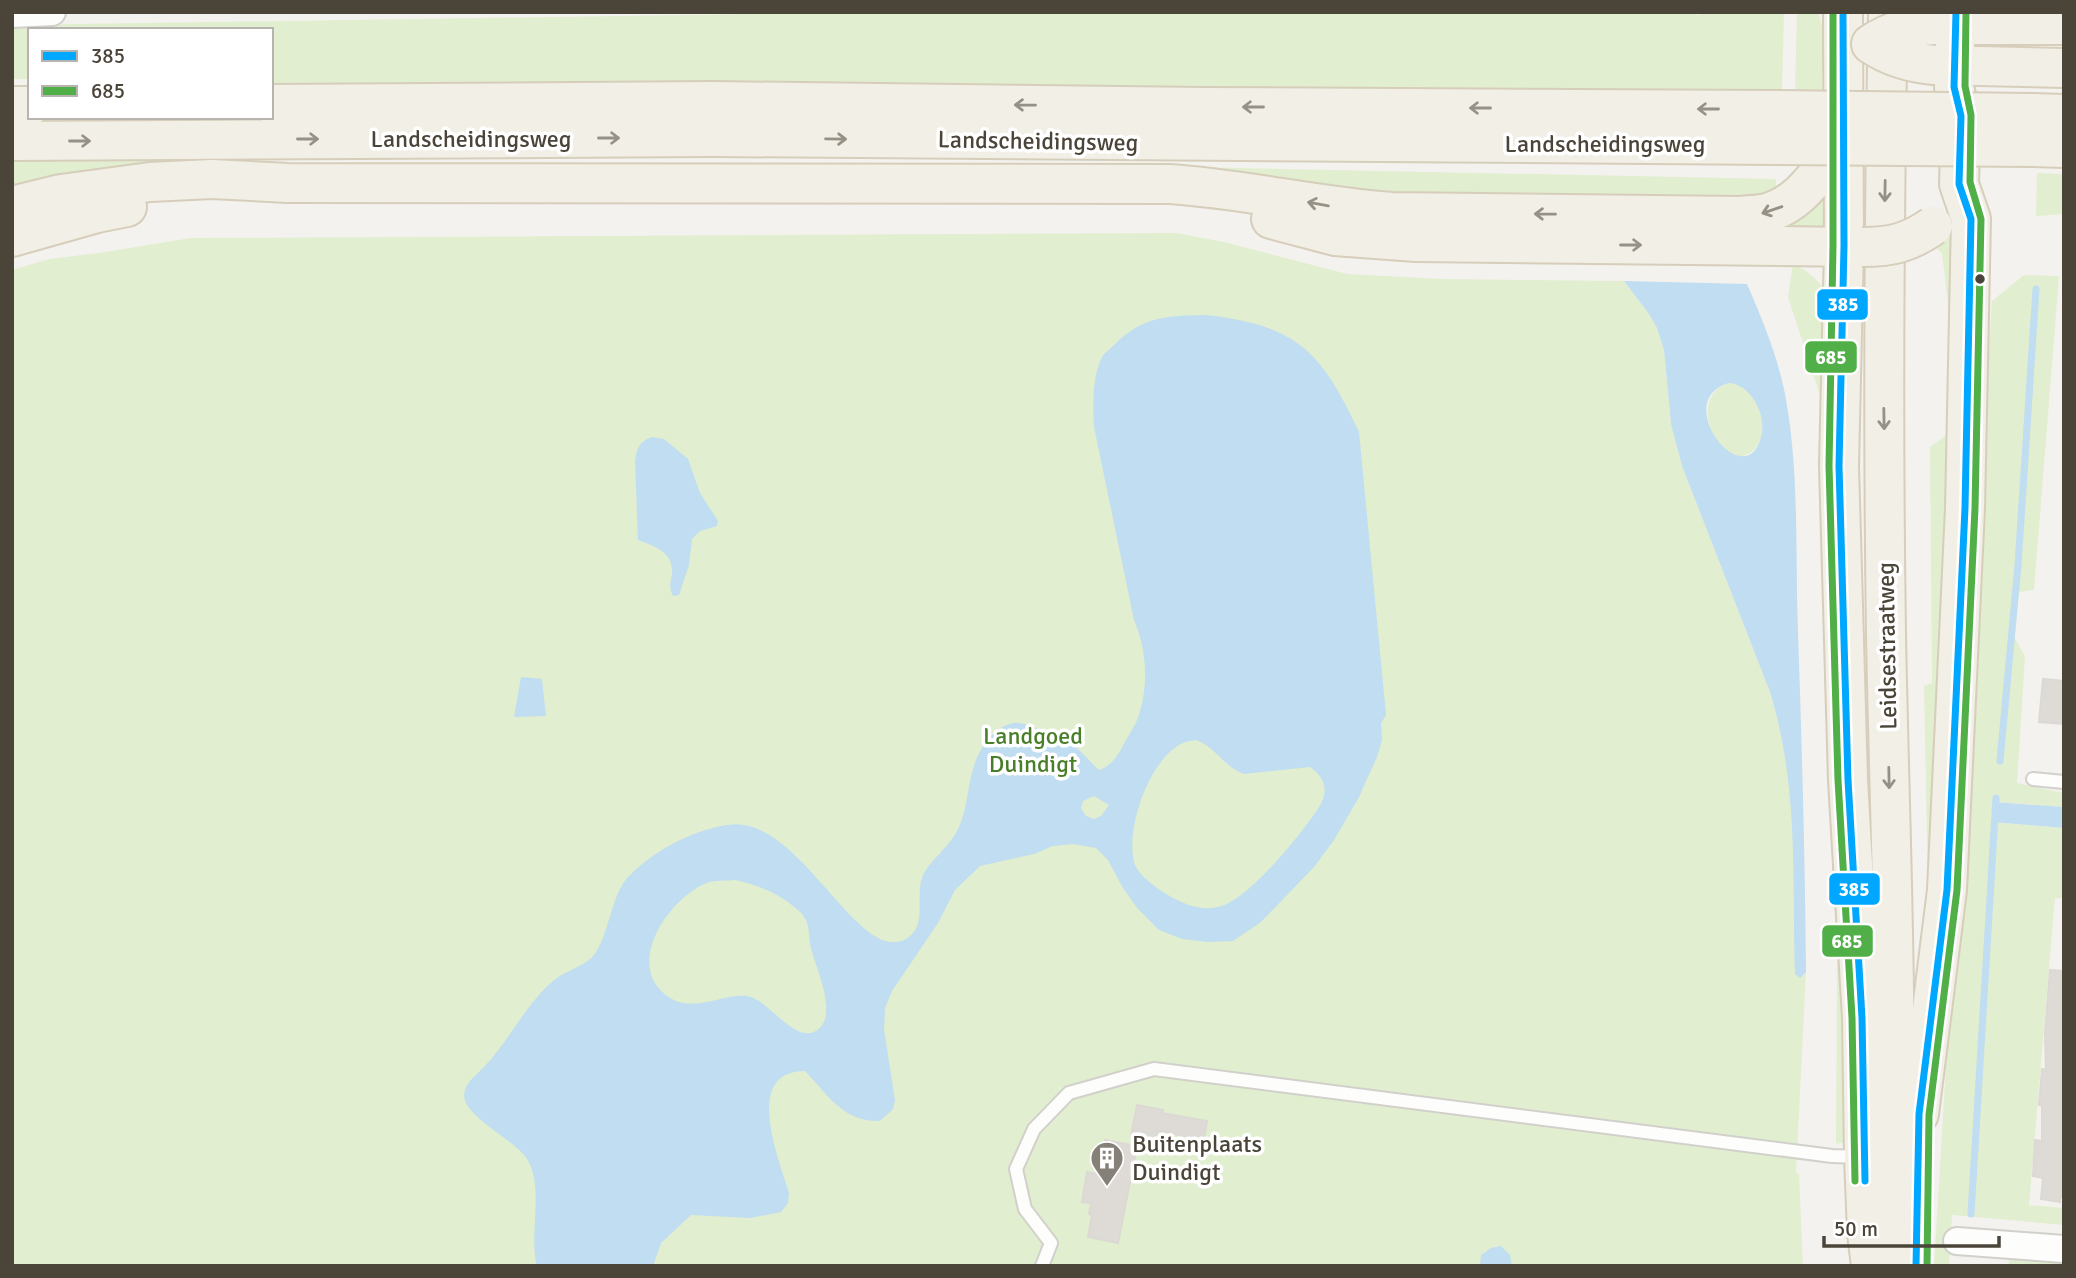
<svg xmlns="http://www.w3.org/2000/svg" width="2076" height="1278" viewBox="0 0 2076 1278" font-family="Signika,sans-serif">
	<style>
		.green { fill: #e1eecf }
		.water { fill: #c0ddf1; fill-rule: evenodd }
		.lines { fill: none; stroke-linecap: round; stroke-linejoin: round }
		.stream { stroke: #c0ddf1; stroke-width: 7 }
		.building { fill: #dedbd6; stroke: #dcd9d4; stroke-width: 2 }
		.service-casing { stroke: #d2d0cb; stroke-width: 16 }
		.minor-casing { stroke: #d2d0cb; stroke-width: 30 }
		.primary-casing { stroke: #d6cebb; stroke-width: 42 }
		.service { stroke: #fdfdfc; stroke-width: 12 }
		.minor { stroke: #fdfdfc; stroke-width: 26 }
		.primary { stroke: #f2efe6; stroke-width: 38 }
		.primary-bridge-casing { stroke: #d6cebb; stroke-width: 42; stroke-linecap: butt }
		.primary-bridge { stroke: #f2efe6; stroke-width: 38 }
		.bus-1-casing { stroke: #fff; stroke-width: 12 }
		.bus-2-casing { stroke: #fff; stroke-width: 12 }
		.bus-1 { stroke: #00a7ff; stroke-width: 7 }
		.bus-2 { stroke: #50af46; stroke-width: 7 }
		.oneway { stroke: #969187 }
		.bus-dot { fill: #4b4439; stroke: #fff; stroke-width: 2.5 }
		.labels { text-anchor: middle; stroke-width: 7; stroke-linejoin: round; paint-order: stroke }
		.street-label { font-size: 24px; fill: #4b4439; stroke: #fff }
		.park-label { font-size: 24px; fill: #4a7f2a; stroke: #fff }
		.poi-label { font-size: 24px; fill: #4b4439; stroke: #fff; text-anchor: start }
		.line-badge { stroke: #fff; stroke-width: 2.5 }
		.badge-label { font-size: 19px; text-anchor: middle; font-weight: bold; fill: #fff }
	</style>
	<rect width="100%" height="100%" fill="#f4f2ee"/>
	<!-- green -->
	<g class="green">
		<path d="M887 12H1680L1699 15 1703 12H1784L1782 91 899 85 271 89V30H30V79H12V25Z"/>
		<path d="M1797 12H1818C1828 38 1823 65 1822 91H1795Z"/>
		<path d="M213 158 27 194 12 198V159Z"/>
		<path d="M1189 167 1776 179V191L1766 201H1414Z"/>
		<path d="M2037 173 2064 174V214L2036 216Z"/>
		<path d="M1822 184 1832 230 1793 231V212Z"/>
		<path d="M1947 231 1952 232 1951 328 1942 253 1930 242Z"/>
		<path d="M1176 233 1224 242 1347 274 1441 279 1624 281 1649 314 1657 328 1664 350 1671 424 1682 466 1770 692C1798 784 1797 881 1803 976L1806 972 1796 1173 1799 1174 1803 1266H12V270L49 259 99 253 191 238Z"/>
		<path d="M1793 264C1812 272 1822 284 1831 301L1850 881 1845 1142 1836 1144 1838 827 1820 395 1788 297Z"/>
		<path d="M2024 275 2059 276 2034 590 2019 592 2014 637 2025 656 2017 783 2064 793V807L1994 802 1992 822 2064 828V898H2055L2029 1205 2064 1208V1225L1952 1215 1949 1266H1934L1992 301Z"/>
		<path d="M1729 383C1752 385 1767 416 1761 437 1759 445 1755 450 1748 454 1718 470 1685 396 1729 383Z"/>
		<path d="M1948 434 1949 565 1928 891 1924 686 1932 683 1930 447Z"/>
		<path d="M2010 1256 2064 1260V1266H2008Z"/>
	</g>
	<!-- water -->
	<g class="water">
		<path d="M1624 281 1747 284C1762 319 1776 352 1784 389 1800 468 1795 553 1798 633 1802 746 1805 859 1806 972L1800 978 1795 974C1792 875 1799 788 1770 692L1682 466 1671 424 1664 350 1657 328 1649 314ZM1729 383C1752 385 1767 416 1761 437 1745 497 1669 400 1729 383Z"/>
		<path d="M1207 315C1298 326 1321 351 1359 432L1386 715 1381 723 1382 740 1377 757 1358 799 1334 840 1314 867 1261 922 1233 941 1207 942 1182 939 1159 930 1138 909 1123 888 1108 860 1096 848 1073 844 1053 846 1034 854 980 866 955 890 938 923 892 991 885 1008 884 1030 895 1100 893 1109 880 1121C843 1122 828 1095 805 1071 742 1071 779 1159 789 1193L788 1203 781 1212 750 1218 691 1215 661 1243 653 1266H537C528 1233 546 1184 525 1156 512 1139 464 1116 464 1095 465 1083 475 1076 483 1068 509 1041 525 1005 553 981 564 972 578 968 589 960 609 944 609 896 629 876 655 850 691 831 727 825 799 812 857 966 906 939 928 926 915 897 922 878 927 863 949 847 957 831 968 811 967 785 975 763 981 746 994 726 1014 723 1021 722 1030 726 1037 728 1046 730 1057 733 1065 738 1077 746 1088 760 1099 770 1112 766 1119 754 1125 742 1129 734 1135 726 1138 718 1149 686 1147 650 1134 620L1094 427C1093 405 1092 377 1102 357 1105 352 1113 347 1117 342 1146 315 1170 316 1207 315ZM1196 740C1217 748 1225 768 1244 774L1310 767C1331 782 1327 798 1313 816 1296 840 1246 902 1218 907 1200 911 1183 904 1168 895 1157 889 1137 874 1134 862 1126 828 1148 766 1176 747 1182 742 1189 741 1196 740ZM1094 796 1109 805 1101 816 1094 819 1086 816 1081 808 1083 801ZM735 880C759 885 783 895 801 913 811 923 808 936 811 948 816 969 841 1019 814 1032 795 1041 769 1003 751 997 731 990 695 1013 672 999 620 969 668 897 709 882 716 880 727 881 735 880Z"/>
		<path d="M652 437 664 439 688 459 700 493 718 521 717 526 700 531 692 539 689 565 679 595 673 596C669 588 670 583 672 574 674 552 654 546 638 540L635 461C637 448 639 442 652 437Z"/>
		<path d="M521 677 542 679 546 716 514 717Z"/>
		<path d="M1993 802 2064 807V828L1992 822Z"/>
		<path d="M1501 1246 1510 1255 1512 1266H1480L1481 1255 1491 1248Z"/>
	</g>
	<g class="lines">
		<!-- stream -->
		<g class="stream">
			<path d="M2000 761 2018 565 2036 289"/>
			<path d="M1971 1214 1996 798"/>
		</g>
	</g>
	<!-- building -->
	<g class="building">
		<path d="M2043 679 2064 681V724L2039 722Z"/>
		<path d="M2050 970 2064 971V1197H2060V1202L2041 1199 2043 1178 2033 1176 2035 1140 2042 1141V1105H2039L2042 1069 2046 1070 2045 1033Z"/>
		<path d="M1137 1105 1163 1110 1162 1113 1207 1121 1204 1140 1159 1131 1154 1140 1131 1136Z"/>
		<path d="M1105 1140 1137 1146 1118 1243 1088 1237 1092 1215 1089 1214 1091 1203 1082 1202 1087 1172 1096 1174Z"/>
	</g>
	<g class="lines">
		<defs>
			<g id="service">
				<path d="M2033 779 2064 782"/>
				<path d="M1042 1266 1051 1243 1025 1209 1016 1169 1034 1129 1069 1093 1154 1069 1832 1156 1860 1157"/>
			</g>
			<g id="minor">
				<path d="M12 14 52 12"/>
				<path d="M1957 1241 2064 1249"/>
			</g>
			<g id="primary">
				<path d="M1843 12 1844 246 1839 466 1848 780 1862 1018 1864 1157 1867 1233 1871 1266"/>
				<path d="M1888 12C1884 220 1883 427 1886 635 1890 844 1900 1054 1891 1264"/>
				<path d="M1935 25H2064"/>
				<path d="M1934 65 2064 68"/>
				<path d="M271 104 713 101 1202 107 1776 110"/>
				<path d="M12 106H30"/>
				<path d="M2033 113 2064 114"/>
				<path d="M12 141 712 137 1776 145"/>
				<path d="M2033 147 2064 148"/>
				<path d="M12 206 61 194 150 182 212 179 288 183 1170 184C1245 189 1318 207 1392 212L1739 216C1748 215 1758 215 1767 213 1803 203 1820 169 1843 143"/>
				<path d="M1271 219 1335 236 1416 242 1862 247"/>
				<path d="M12 237 97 213 127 207"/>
				<path d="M1919 1114 1947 890 1965 508 1971 219 1959 184 1961 116 1954 87 1956 12"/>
			</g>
		</defs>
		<!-- service casing -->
		<use href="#service" class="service-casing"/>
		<!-- minor casing -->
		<use href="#minor" class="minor-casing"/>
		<!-- primary casing -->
		<use href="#primary" class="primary-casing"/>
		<!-- service -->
		<use href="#service" class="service"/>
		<!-- minor -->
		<use href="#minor" class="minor"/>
		<!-- primary -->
		<use href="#primary" class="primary"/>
		<defs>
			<g id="primary-bridge">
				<path d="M1934 65C1911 63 1890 57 1871 44 1892 30 1910 26 1935 25"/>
				<path d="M1776 110 2033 113"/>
				<path d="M1776 145 2033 147"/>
				<path d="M1862 247C1892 247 1908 243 1933 226"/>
			</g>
		</defs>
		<!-- primary-bridge casing -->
		<use href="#primary-bridge" class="primary-bridge-casing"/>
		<!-- primary-bridge -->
		<use href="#primary-bridge" class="primary-bridge"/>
		<defs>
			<g id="bus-1">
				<path d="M1843 12 1844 246 1839 466 1848 780 1862 1018 1865 1181"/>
				<path d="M1916 1266 1919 1114 1947 890 1965 508 1971 219 1959 184 1961 116 1954 87 1956 12"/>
			</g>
			<g id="bus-2">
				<path d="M1833 12V246L1829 466 1838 780 1852 1018 1855 1181"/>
				<path d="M1927 1266 1929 1115 1957 890 1975 508 1981 219 1970 182 1971 115 1965 86 1966 12"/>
			</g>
		</defs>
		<!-- bus-1 casing -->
		<use href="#bus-1" class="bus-1-casing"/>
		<!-- bus-2 casing -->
		<use href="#bus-2" class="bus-2-casing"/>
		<!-- bus-1 -->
		<use href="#bus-1" class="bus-1"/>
		<!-- bus-2 -->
		<use href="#bus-2" class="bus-2"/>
	</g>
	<!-- one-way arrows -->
	<defs><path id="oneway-shaft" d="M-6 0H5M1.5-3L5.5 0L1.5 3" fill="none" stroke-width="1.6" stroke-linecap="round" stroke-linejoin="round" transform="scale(1.75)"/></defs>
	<g class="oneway">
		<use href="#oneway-shaft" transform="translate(1025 105) rotate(-179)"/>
		<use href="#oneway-shaft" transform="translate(1253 107) rotate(-180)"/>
		<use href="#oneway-shaft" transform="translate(1480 108) rotate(-180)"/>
		<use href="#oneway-shaft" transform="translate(1708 109) rotate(-180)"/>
		<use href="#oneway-shaft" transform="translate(609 138)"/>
		<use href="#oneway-shaft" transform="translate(308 139)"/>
		<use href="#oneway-shaft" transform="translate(836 139) rotate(1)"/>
		<use href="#oneway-shaft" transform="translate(80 141)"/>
		<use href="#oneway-shaft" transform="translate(1885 191) rotate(91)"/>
		<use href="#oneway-shaft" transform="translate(1318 204) rotate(-170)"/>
		<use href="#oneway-shaft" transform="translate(1772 210) rotate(161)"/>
		<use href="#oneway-shaft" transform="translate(1545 214) rotate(-179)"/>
		<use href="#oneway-shaft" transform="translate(1631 245)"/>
		<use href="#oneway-shaft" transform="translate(1884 419) rotate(89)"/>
		<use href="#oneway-shaft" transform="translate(1889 778) rotate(89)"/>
	</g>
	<!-- icons -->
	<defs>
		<symbol id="building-pin" viewBox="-11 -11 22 30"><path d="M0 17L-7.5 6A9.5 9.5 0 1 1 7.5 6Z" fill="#868178" stroke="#fff"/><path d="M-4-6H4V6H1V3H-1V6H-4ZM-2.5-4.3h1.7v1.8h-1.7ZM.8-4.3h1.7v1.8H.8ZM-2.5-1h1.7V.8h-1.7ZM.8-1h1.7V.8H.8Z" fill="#fff"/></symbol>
	</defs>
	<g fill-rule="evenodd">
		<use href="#building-pin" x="1088" y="1139" width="38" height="52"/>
	</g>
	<!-- markers -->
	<circle class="bus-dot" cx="1980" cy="279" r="6"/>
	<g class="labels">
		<!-- street labels -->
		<g class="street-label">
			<text x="471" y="147">Landscheidingsweg</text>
			<text transform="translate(1038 141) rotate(1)" y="8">Landscheidingsweg</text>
			<text x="1605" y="152">Landscheidingsweg</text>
			<text transform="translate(1887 646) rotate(-91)" y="8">Leidsestraatweg</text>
		</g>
		<!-- park labels -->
		<g class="park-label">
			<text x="1033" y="744">Landgoed<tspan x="1033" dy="28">Duindigt</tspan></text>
		</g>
		<!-- poi labels -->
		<g class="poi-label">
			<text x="1132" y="1152">Buitenplaats<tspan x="1132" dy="28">Duindigt</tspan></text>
		</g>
	</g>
	<g class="line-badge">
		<rect x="1816" y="288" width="53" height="33" rx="7" fill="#00a7ff"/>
		<rect x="1804" y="340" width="54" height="34" rx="7" fill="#50af46"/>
		<rect x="1828" y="872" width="53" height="34" rx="7" fill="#00a7ff"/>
		<rect x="1821" y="924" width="53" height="34" rx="7" fill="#50af46"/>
	</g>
	<g class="badge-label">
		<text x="1843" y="311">385</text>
		<text x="1831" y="364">685</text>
		<text x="1854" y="896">385</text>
		<text x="1847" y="948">685</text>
	</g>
	<!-- border -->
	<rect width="2076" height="1278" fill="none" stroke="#4b4439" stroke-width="28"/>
	<!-- legend -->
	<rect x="28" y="28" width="245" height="91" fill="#ffffff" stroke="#b7b4b0" stroke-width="2"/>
	<rect x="42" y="51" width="35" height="10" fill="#00a7ff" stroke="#b7b4b0" stroke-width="2"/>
	<text x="91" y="63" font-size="21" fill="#4b4439">385</text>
	<rect x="42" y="86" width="35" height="10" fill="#50af46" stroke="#b7b4b0" stroke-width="2"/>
	<text x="91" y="98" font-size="21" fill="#4b4439">685</text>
	<!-- scale -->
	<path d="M1824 1236v10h175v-10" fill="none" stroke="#4b4439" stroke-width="3.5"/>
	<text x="1834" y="1236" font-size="21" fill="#4b4439" stroke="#ffffff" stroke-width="5" paint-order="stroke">50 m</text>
</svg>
